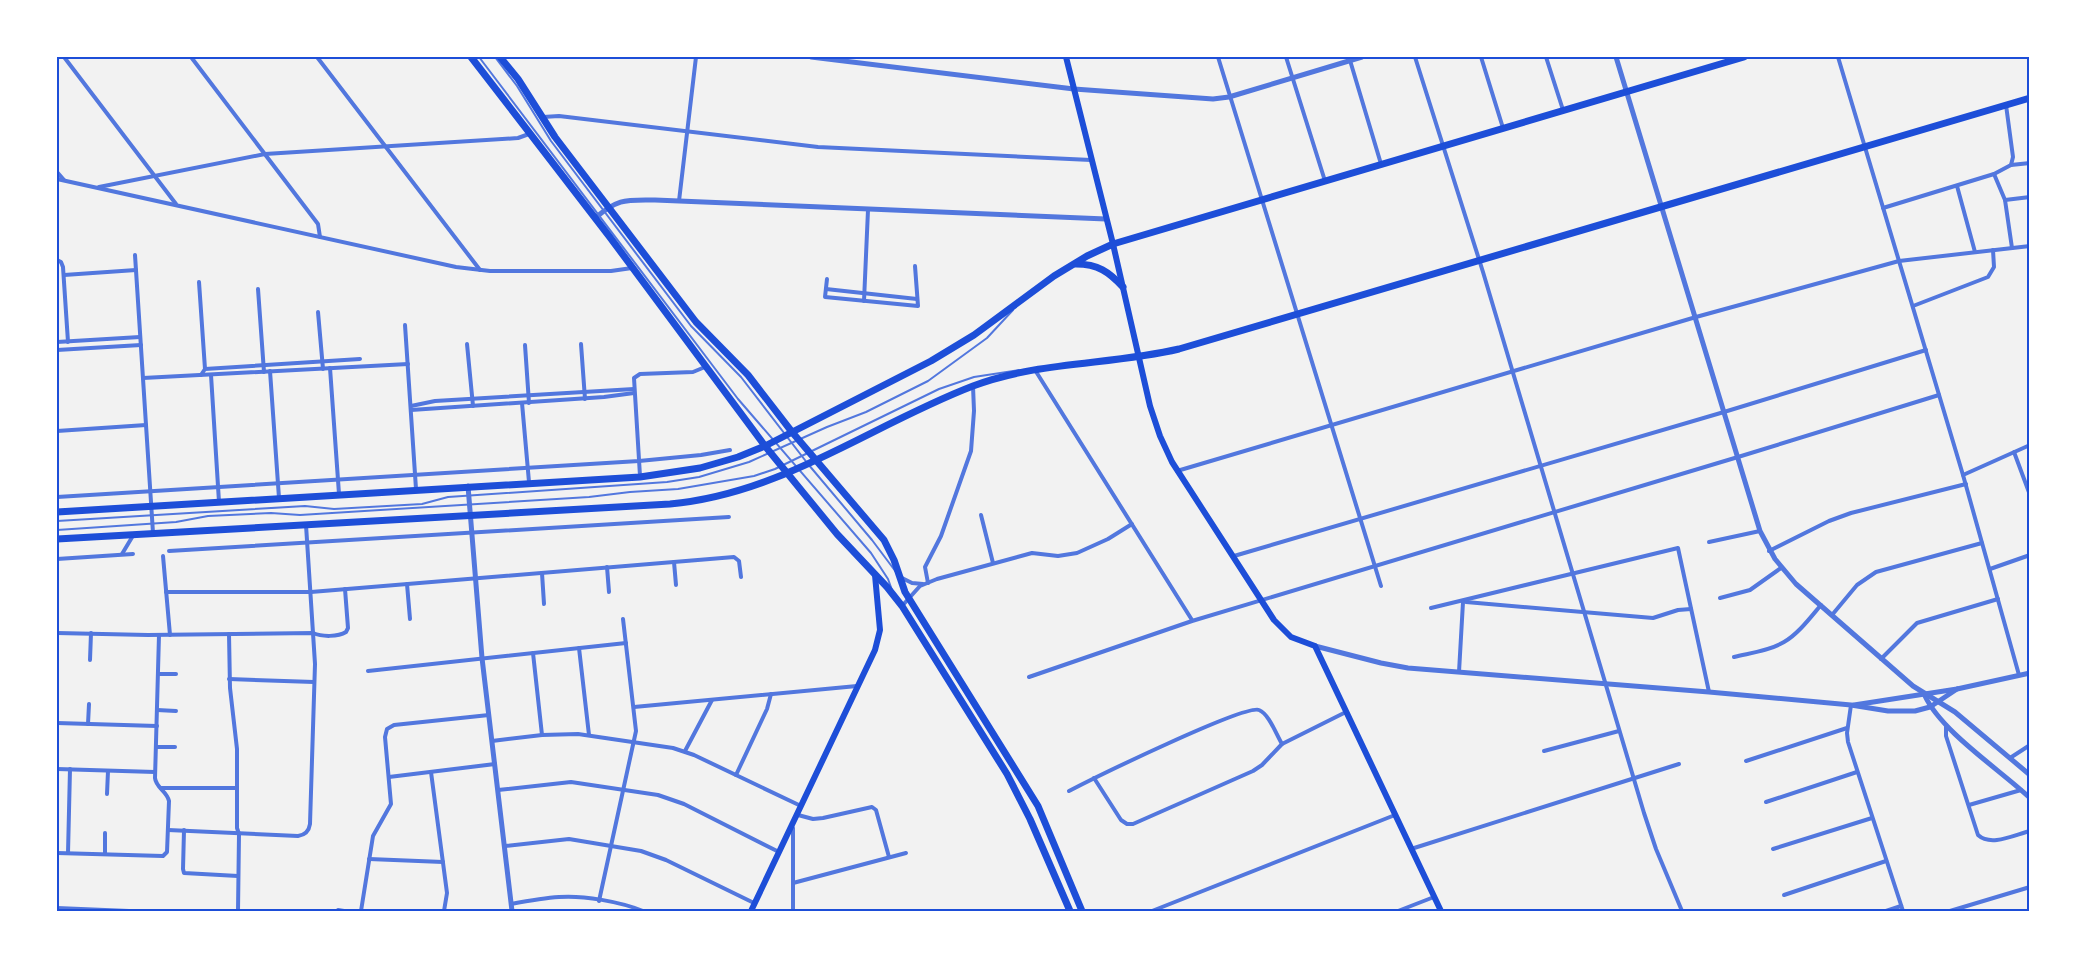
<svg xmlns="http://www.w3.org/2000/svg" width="2087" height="968" viewBox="0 0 2087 968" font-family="'IBM Plex Sans',sans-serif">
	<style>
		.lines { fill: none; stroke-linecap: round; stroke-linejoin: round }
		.service { stroke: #5277de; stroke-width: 2 }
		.minor { stroke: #5277de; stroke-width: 4 }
		.tertiary { stroke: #5277de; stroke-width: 5 }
		.secondary { stroke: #1d4ed8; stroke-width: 6 }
		.primary { stroke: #1d4ed8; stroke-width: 7 }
		.neatline { fill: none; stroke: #1d4ed8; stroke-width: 2 }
	</style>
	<rect width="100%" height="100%" fill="#f2f2f2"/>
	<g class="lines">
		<!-- service -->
		<g class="service">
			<path d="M479 57 738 399 871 553 888 579 892 590"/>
			<path d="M495 57 517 86 551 141 691 326 741 377 808 464 872 540 896 572"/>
			<path d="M57 521 305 506 334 509 422 504 448 497 667 482 699 477 749 462 827 427 866 412 928 381 987 338 1013 310"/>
			<path d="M57 530 176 522 208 516 271 513 300 515 589 497 630 492 678 489 754 476 775 469 939 389 974 377 1019 370"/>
		</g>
		<!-- minor -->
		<g class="minor">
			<path d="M64 57 176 204"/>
			<path d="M191 57 318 224 320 237"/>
			<path d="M317 57 480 270"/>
			<path d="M1218 57 1381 586"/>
			<path d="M1286 57 1325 181"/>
			<path d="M1349 57 1381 164"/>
			<path d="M1415 57 1483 272 1644 813 1656 849 1682 911"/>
			<path d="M1481 57 1503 128"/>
			<path d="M1546 57 1563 110"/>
			<path d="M1838 57 1963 475 2019 675"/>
			<path d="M543 117 559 116 818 147 1091 160"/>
			<path d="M2011 165 2030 163"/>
			<path d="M57 172 64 180"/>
			<path d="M1994 174 2005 200 2012 248"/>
			<path d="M57 179 456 267 490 271H611L632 268"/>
			<path d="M1957 186 1975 252"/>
			<path d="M99 187 265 154 518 138 529 134"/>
			<path d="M2005 200 2030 197"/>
			<path d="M679 201 696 57"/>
			<path d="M1883 208 1994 174 2011 165 2013 157 2006 105"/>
			<path d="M135 255 153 533"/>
			<path d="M57 260 61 262 63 267 68 342"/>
			<path d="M64 275 136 270"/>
			<path d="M827 279 825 297 918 306 915 266"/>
			<path d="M199 282 205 369"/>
			<path d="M258 289 264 372"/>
			<path d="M826 289 917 299"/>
			<path d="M864 301 868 210"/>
			<path d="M1913 306 1988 277 1994 267 1993 250"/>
			<path d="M318 312 323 369"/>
			<path d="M405 325 416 489"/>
			<path d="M57 342 140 337"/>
			<path d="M467 344 473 406"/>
			<path d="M581 344 585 399"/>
			<path d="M525 345 529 403"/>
			<path d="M57 350 141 345"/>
			<path d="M330 368 339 494"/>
			<path d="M1035 370 1192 620"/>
			<path d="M270 371 279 498"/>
			<path d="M201 375 205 369 360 359"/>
			<path d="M211 375 219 502"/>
			<path d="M143 378 408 364"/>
			<path d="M522 403 529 482"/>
			<path d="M411 406 435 401 634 389"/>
			<path d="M411 410 604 397 634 393"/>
			<path d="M57 431 146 425"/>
			<path d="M2014 452 2030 495"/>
			<path d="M1177 471 1696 317 1899 261 2030 246"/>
			<path d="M1963 475 2030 445"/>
			<path d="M640 476 634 378 640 374 693 372 705 367"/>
			<path d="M57 497 639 461 701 455 730 450"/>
			<path d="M981 515 993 563"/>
			<path d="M1709 542 1760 531"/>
			<path d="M169 551 729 517"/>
			<path d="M1769 551 1829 521 1851 513 1966 484"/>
			<path d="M122 554 134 534"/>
			<path d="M163 556 170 635"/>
			<path d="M1234 556 1724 412 1926 350"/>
			<path d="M57 559 133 554"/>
			<path d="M674 562 676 585"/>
			<path d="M607 567 609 592"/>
			<path d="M1990 569 2030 555"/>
			<path d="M542 573 544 604"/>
			<path d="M902 578 912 583 923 584"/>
			<path d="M928 583 925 567 941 536 971 451 974 411 973 386"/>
			<path d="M407 584 410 619"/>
			<path d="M166 592H311L734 557 739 561 741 577"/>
			<path d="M1720 598 1750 590 1781 568"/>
			<path d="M1466 602 1653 618 1678 610 1691 609"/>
			<path d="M902 606 920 586 937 579 1032 553 1058 556 1077 553 1108 539 1132 524"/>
			<path d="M1431 608 1678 548 1709 692"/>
			<path d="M1832 615 1857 585 1876 572 1982 543"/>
			<path d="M57 633 148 635 313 633C322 637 338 637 346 632L348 628 345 589"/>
			<path d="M229 634 230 688 237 749V828L239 834 238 911"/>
			<path d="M579 648 589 735"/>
			<path d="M533 653 542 735"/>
			<path d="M1734 657C1750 653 1769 651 1784 642 1798 634 1810 618 1821 605"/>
			<path d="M1881 659 1917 623 1998 599"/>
			<path d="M90 660 91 633"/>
			<path d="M368 671 626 643"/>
			<path d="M1459 672 1463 602"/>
			<path d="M158 674H176"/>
			<path d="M1029 677 1192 621 1738 457 1939 395"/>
			<path d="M229 679 314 682"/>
			<path d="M1851 705 1847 733 1848 742 1903 911"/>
			<path d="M634 707 857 686"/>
			<path d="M157 710 176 711"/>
			<path d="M57 723 157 726"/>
			<path d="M88 724 89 704"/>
			<path d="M1946 725V736L1978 835C1991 847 2014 835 2030 831"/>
			<path d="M492 741 542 735 578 734 673 748 694 755 801 806"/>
			<path d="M156 747H175"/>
			<path d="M685 751 712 700"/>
			<path d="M1544 751 1619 731"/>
			<path d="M2010 758 2030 745"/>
			<path d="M1746 761 1847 728"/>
			<path d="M57 769 155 772"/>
			<path d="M431 772 447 893 444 911"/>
			<path d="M736 775 767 709 771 694"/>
			<path d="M389 777 495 764"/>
			<path d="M1094 778 1121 820 1127 824H1133L1253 771 1262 765 1282 744 1346 712"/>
			<path d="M161 788H237"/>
			<path d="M498 790 571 782 658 795 684 804 779 852"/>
			<path d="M1069 791C1092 779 1245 704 1259 710 1269 714 1276 734 1282 744"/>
			<path d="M107 794 108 771"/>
			<path d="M1766 802 1857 772"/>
			<path d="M1969 805 2021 790"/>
			<path d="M798 815 813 819 823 818 872 807 876 810 889 857"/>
			<path d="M793 828V911"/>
			<path d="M168 830 298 836C305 835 309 831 310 824L315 664 306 525"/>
			<path d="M184 830 183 869 184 873 238 876"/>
			<path d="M105 833V854"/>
			<path d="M505 846 569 839 641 851 666 860 754 903"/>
			<path d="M1411 849 1679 764"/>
			<path d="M1773 849 1872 818"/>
			<path d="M57 853 163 856 167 852 169 801C167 791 156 788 155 778L159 635"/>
			<path d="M68 853 70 769"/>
			<path d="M369 859 443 862"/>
			<path d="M793 883 906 853"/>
			<path d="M1784 895 1886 861"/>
			<path d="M599 901 636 731 623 619"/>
			<path d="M511 904C527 901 543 898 559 897 583 895 621 902 643 911"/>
			<path d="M57 908 129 911"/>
			<path d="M338 910 344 911"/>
			<path d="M361 911 373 836 391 804 385 737 387 729 394 725 489 715"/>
			<path d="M1152 911 1395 815"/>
			<path d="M1398 911 1434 897"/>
			<path d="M1886 911 1901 906"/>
			<path d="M1950 911 2030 887"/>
		</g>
		<!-- tertiary -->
		<g class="tertiary">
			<path d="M811 57 1074 89 1213 99 1229 97 1362 57"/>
			<path d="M1616 57 1760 531 1775 559 1796 584 1913 686 1955 712 2030 775"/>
			<path d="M595 218C619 198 625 200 655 200L1106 219"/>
			<path d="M468 486 482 658 512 911"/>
			<path d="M1315 646 1381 663 1408 668 1709 692 1851 705 1888 711H1915L1930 707 1957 689"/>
			<path d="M1925 696C1942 732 1999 769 2030 798"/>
			<path d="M1854 705 1957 689 2030 673"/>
		</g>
		<!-- secondary -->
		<g class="secondary">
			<path d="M1066 57 1113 244 1150 406 1160 436 1172 462 1274 620 1291 637 1315 646 1441 911"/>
			<path d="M751 911 875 650 880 630 875 575"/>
		</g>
		<!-- primary -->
		<g class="primary">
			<path d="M471 57 609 236 765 446 837 534 887 587 902 606 1007 774 1030 819 1070 911"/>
			<path d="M500 57 518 79 555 137 696 322 748 375 792 432 884 540 894 560 905 592 1038 806 1082 911"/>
			<path d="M1076 264C1098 264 1109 272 1123 287"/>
			<path d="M57 512 640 477 700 468 738 457 765 446 931 361 974 335 1054 276 1087 256 1113 244 1744 57"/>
			<path d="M57 539 670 504C782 494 871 425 973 386 1039 361 1111 365 1179 349L2030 98"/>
		</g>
	</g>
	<!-- border -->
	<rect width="2087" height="968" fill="none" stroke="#ffffff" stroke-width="117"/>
	<rect x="58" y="58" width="1970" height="852" class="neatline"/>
</svg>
